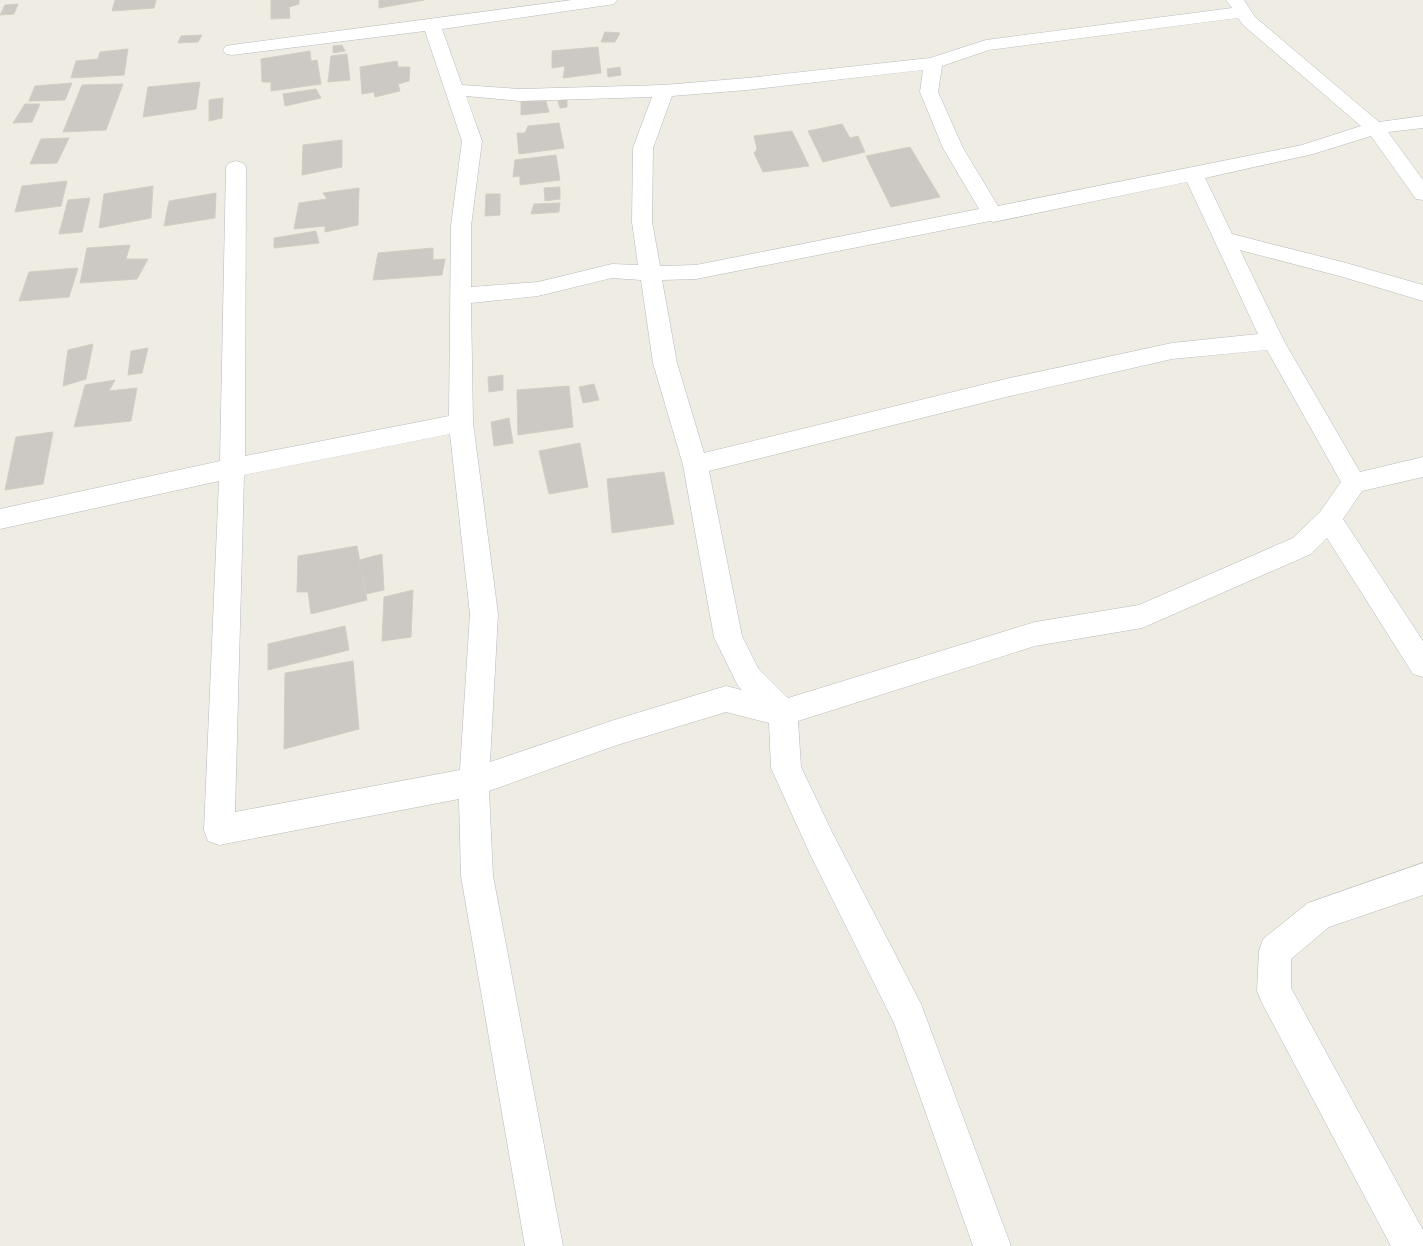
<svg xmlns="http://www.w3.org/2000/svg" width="1423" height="1246" viewBox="0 0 1423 1246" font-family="'DM Sans',sans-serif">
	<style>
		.building { fill: #ccc8c3; stroke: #d4cdc2 }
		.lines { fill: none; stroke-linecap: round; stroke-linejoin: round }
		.street-casing { stroke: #b6babe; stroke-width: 1 }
		.street { fill: #fff; fill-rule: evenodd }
	</style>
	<rect width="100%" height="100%" fill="#efece3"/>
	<!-- building -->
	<g class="building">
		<path d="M115 0H156L154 8 112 11Z"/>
		<path d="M271 0H299V4L289 7 290 18 271 19Z"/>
		<path d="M379 0H424L379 8Z"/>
		<path d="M18 4 14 14 0 15 5 5Z"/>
		<path d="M605 32 620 33 615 42H601Z"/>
		<path d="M202 35 198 42 178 43 181 36Z"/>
		<path d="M342 45 345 51 333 53V46Z"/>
		<path d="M598 47 601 73 563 78 565 66 552 68V51Z"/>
		<path d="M128 49 124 75 71 78 76 61 98 59 100 52Z"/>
		<path d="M310 51 311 61 317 60 321 84 271 91V82H262L261 59Z"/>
		<path d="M347 54 350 80 328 82 331 56Z"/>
		<path d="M397 61 398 67H410L409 81 398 84 400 91 375 97 374 92 362 94 360 67Z"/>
		<path d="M620 67 621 75 608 77 607 69Z"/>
		<path d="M200 82 196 109 143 117 148 87Z"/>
		<path d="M72 83 65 100 29 101 35 86Z"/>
		<path d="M123 84 106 130 63 132 82 85Z"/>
		<path d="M316 89 321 98 285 106 283 94Z"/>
		<path d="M223 98 222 118 209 121V100Z"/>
		<path d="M567 99V107L560 108 558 101Z"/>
		<path d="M546 101 549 112 521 115V102Z"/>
		<path d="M25 104H40L32 122 13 123Z"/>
		<path d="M559 123 564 148 519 154 517 133H525L528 126Z"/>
		<path d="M842 124 850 138 858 136 865 152 823 162 808 131Z"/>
		<path d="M792 131 809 166 763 172 754 153 757 149 754 136Z"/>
		<path d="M69 138 57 163 30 164 41 139Z"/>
		<path d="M342 140V167L302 175 303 145Z"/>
		<path d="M910 147 940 197 891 207 866 156Z"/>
		<path d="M556 155 560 180 520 185V176L513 177 515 160Z"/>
		<path d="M67 181 61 206 15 212 22 186Z"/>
		<path d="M153 186 151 218 99 228 104 194Z"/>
		<path d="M560 187V199L545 201 544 188Z"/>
		<path d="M359 188 358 225 325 232V226L294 229 299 203 327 199 323 193Z"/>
		<path d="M216 193 215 218 164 226 169 201Z"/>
		<path d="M486 194H500V215L485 216Z"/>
		<path d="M90 198 82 232 59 234 68 200Z"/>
		<path d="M560 203 559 212 531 214 534 204Z"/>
		<path d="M316 231 319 243 274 248V238Z"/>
		<path d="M130 245 126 259H148L137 279 80 283 87 248Z"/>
		<path d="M433 248V260L445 259 442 275 373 280 378 253Z"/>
		<path d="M78 268 69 297 19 301 29 272Z"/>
		<path d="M93 344 86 379 63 386 68 350Z"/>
		<path d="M148 348 142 373 128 375 131 351Z"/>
		<path d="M503 375V390L489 392 488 377Z"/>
		<path d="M115 380 109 391 137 388 131 421 74 427 85 385Z"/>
		<path d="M594 384 599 400 583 403 579 387Z"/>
		<path d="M569 386 573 427 518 435 517 390Z"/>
		<path d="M509 418 513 443 494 446 491 422Z"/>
		<path d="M53 432 43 484 5 490 16 437Z"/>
		<path d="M580 443 588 487 549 494 539 451Z"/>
		<path d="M664 472 674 524 612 533 607 479Z"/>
		<path d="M357 546 367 600 311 614 308 592H297L298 556Z"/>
		<path d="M382 554 384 590 366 594 359 560Z"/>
		<path d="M413 590 411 637 382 641 384 597Z"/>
		<path d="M345 626 349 650 268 670V644Z"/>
		<path d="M353 661 359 729 284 749 285 673Z"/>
	</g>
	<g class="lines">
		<defs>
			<g id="street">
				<path d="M572 0H617L614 4 608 5 442 29 462 85 520 89 664 85 747 78 930 58 986 40 1232 8 1226 0H1244L1255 17 1379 122 1423 116V128L1388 132 1423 180V200L1416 199 1371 136 1313 154 1205 178 1232 234 1346 263 1423 285V301L1343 277 1240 250 1284 341 1360 472 1423 457V477L1362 491 1343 519 1423 641V677L1413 674 1327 538 1311 554 1142 628 1035 646 798 721 801 767 832 832 921 1004 1011 1246H973L894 1023 810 854 771 768 769 723 726 712 614 746 489 791 493 876 563 1246H525L461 876 459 799 219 845 208 841 204 830 219 481 0 529V509L220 461 226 167 229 163 236 161 243 163 246 167 245 456 449 416 451 226 462 141 425 31 232 55 226 54 223 50 226 46 232 45ZM1238 18 1243 25 1361 126 1302 145 998 206 963 148 938 92 942 66 989 50ZM923 70 920 92 943 148 979 209 696 265 660 266 652 222 653 148 672 96 747 90ZM466 96 520 101 652 97 633 148 632 222 638 265 612 264 538 282 471 287V226L482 141ZM1187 182 1258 334 1172 343 1010 378 704 453 677 363 662 280 696 279 990 221 993 222ZM612 278 641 280 653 363 683 465 714 637 738 686 742 690 726 686 614 720 490 762 498 614 473 423 471 303 538 296ZM1267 350 1341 482 1320 512 1293 538 1139 605 1035 622 788 698 758 668 742 636 709 471 1010 396 1172 359ZM450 434 470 614 460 770 235 812 244 475Z"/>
				<path d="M1423 863V895L1329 927 1291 959V988L1423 1230V1246H1391L1262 1003 1257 991 1259 951 1263 939 1308 903Z"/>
			</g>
		</defs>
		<!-- street casing -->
		<use href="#street" class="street-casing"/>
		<!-- street -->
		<use href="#street" class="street"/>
	</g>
</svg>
